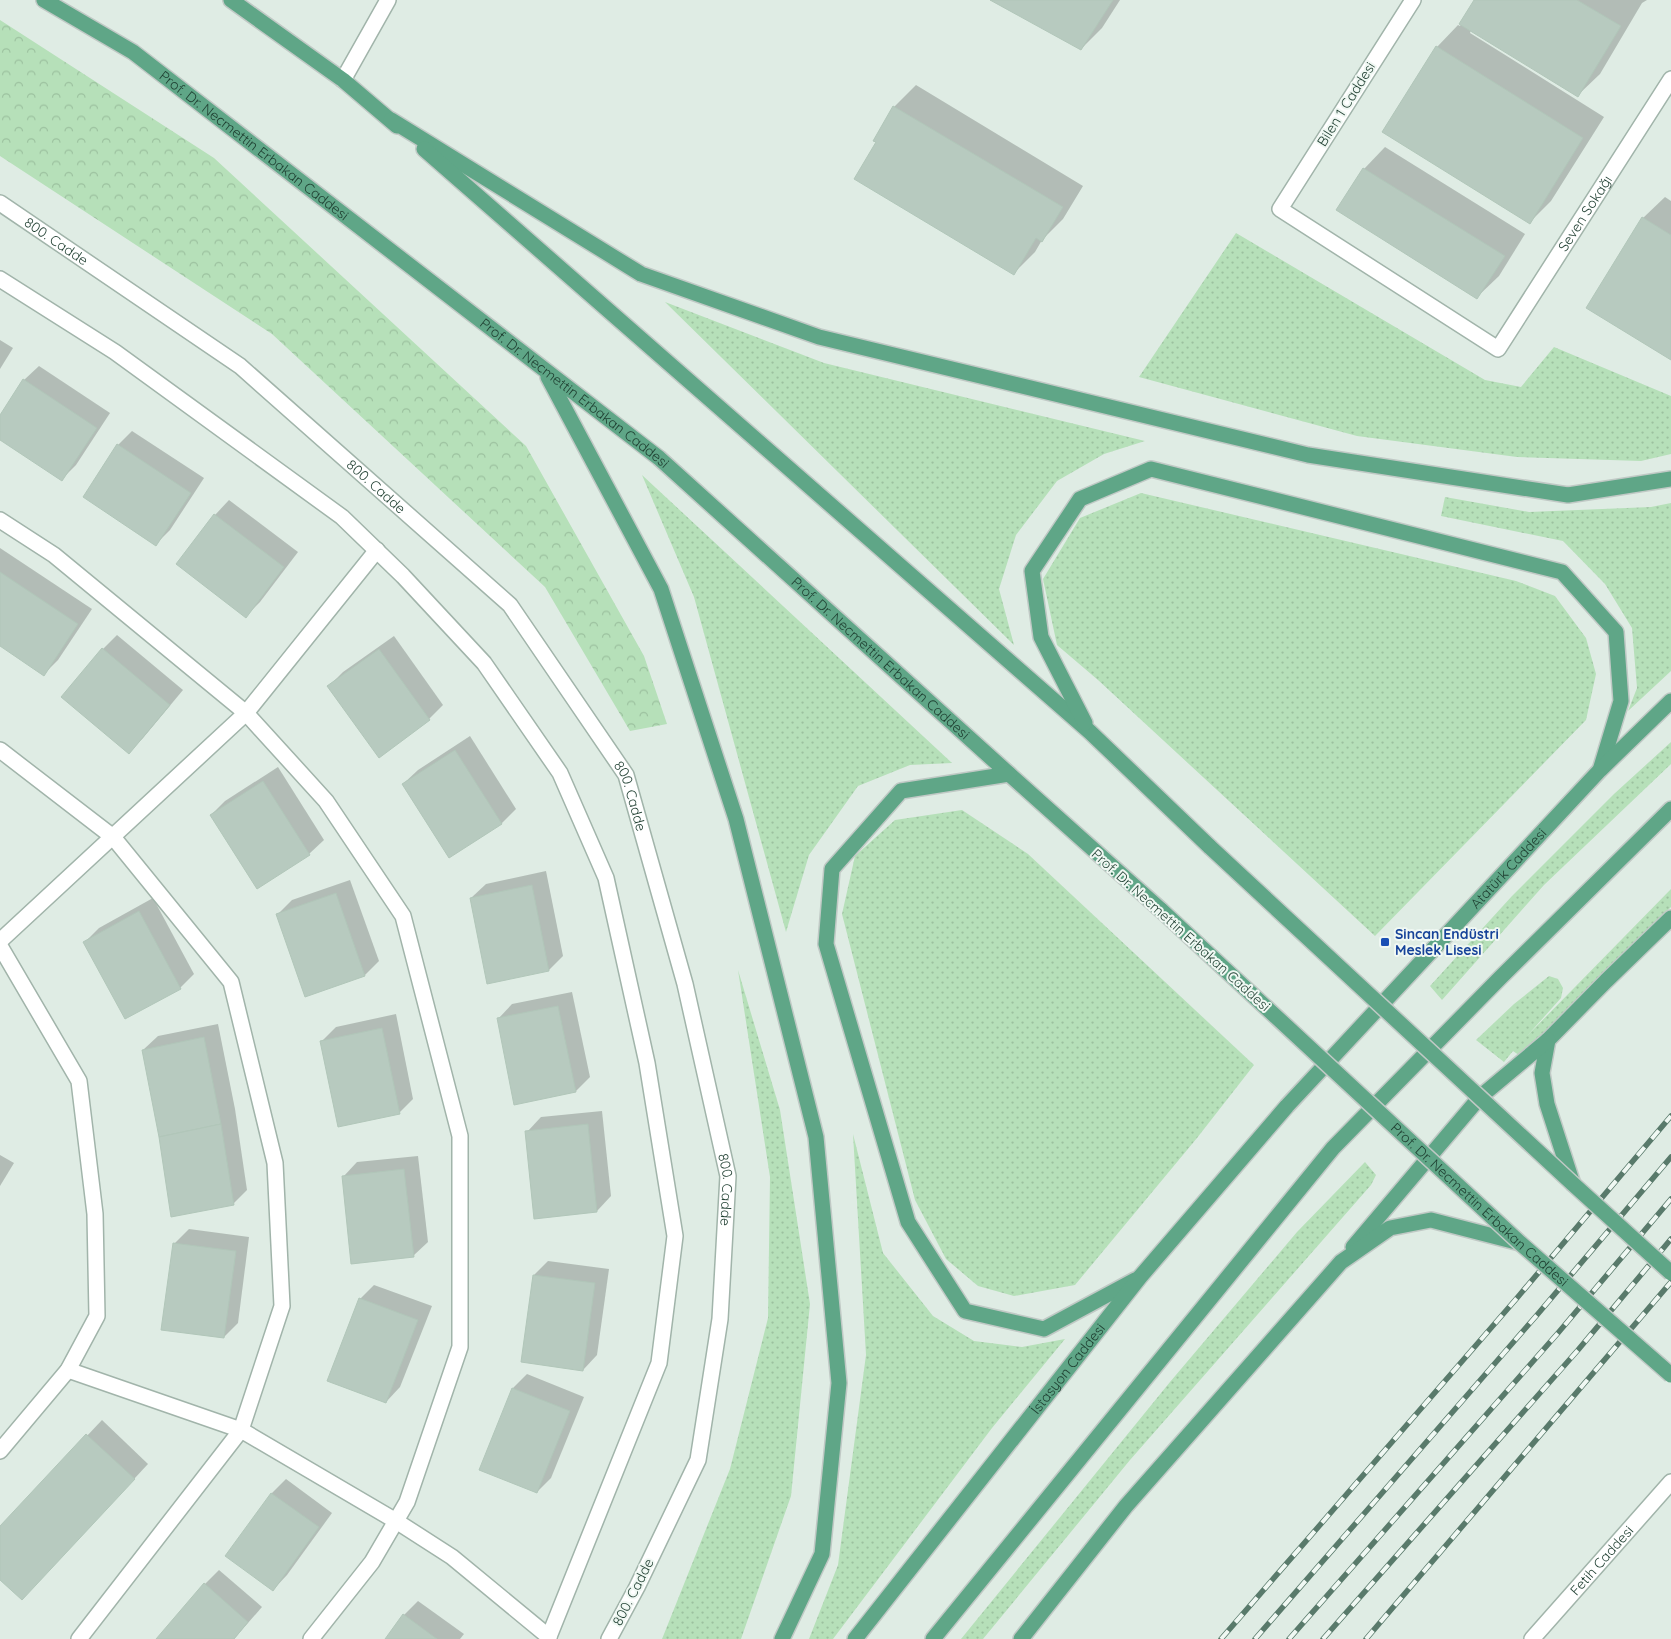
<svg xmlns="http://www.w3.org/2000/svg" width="1671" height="1639" viewBox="0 0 1671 1639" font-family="Quicksand,sans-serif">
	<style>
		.grass { fill: url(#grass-dots) }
		.park { fill: url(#park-crowns) }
		.shadow { fill: #0003 }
		.building { fill: #b7cabf; stroke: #b1c6b9 }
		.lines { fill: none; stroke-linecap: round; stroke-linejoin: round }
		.minor-casing { stroke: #a1b4aa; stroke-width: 18 }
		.major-casing { stroke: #c0c9c5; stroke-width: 18 }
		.minor { stroke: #fff; stroke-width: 15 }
		.major { stroke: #5fa687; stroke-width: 15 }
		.rail-casing { stroke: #597a6b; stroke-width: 5.5 }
		.rail { stroke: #f0f8f3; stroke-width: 4; stroke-dasharray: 11; stroke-linecap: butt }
		.major-bridge-casing { stroke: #c0c9c5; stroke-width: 18; stroke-linecap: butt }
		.major-bridge { stroke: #5fa687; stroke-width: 15 }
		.transit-dot { fill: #1a4fb4; stroke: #f0f8f3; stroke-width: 2 }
		.labels { text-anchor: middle; stroke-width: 4; stroke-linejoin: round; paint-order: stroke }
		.street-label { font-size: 14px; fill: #1e3e30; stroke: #f0f8f3 }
		.transit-label { font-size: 14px; font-weight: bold; fill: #164399; stroke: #f0f8f3; text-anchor: start }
	</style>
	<defs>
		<pattern id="grass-dots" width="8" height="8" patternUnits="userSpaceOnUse" patternTransform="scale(1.25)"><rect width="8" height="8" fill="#b6e0b9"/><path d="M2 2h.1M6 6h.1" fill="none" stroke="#9cc19f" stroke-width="1.8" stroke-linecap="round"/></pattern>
		<pattern id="park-crowns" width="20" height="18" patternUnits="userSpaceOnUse" patternTransform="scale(1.25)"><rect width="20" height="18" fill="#b6e0b9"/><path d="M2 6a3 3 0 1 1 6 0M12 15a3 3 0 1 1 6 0" fill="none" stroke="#9cc19f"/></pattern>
	</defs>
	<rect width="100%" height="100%" fill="#dfece4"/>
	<!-- grass -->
	<g class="grass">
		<path d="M1236 233 1485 380 1521 387 1554 347 1671 396V454L1641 461 1517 457 1357 436 1139 377Z"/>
		<path d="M665 302 824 363 1145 441 1104 454 1057 481 1016 535 999 589 1014 645Z"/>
		<path d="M642 475 952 763 910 765 858 786 809 855 786 932 694 597Z"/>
		<path d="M1141 493 1516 581 1555 596 1586 638 1596 674 1586 720 1375 936 1098 680 1057 645 1043 579 1080 518Z"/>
		<path d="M1445 497 1529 512 1651 507 1671 503V671L1628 711 1637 688 1632 628 1605 584 1563 541 1441 516Z"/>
		<path d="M1671 742V764L1544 885 1442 1000 1430 986 1512 896 1614 794Z"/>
		<path d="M962 810 1028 854 1254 1065 1197 1138 1075 1285 1014 1296 978 1286 946 1259 915 1200 842 914 855 856 895 820Z"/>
		<path d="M1671 889V907L1523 1058 1513 1051 1504 1062 1476 1040 1514 1004 1549 976 1558 979 1563 988 1561 998 1527 1036Z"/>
		<path d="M738 970 780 1110 810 1304 791 1496 741 1639H662L730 1469 768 1318 770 1177Z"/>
		<path d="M853 1134 883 1253 933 1316 974 1341 1022 1347 1065 1339 992 1428 833 1639H809L838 1565 866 1355Z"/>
		<path d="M1365 1162 1376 1175 1371 1185 1130 1460 983 1639H961L1170 1382 1297 1232Z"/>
	</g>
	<!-- park -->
	<path class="park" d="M0 20 214 158 526 446 644 656 667 724 630 731 545 587 272 334 0 156Z"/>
	<!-- shadow -->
	<g class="shadow">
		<path d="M992 0H1120L1102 28 1081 49Z"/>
		<path d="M1475 0H1647L1642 3 1600 74 1578 95 1471 30 1470 33 1604 117 1551 201 1530 222 1384 131 1437 47 1458 25 1460 26Z"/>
		<path d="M916 85 1083 186 1063 219 1042 240 1035 252 1014 273 878 142 894 107Z"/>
		<path d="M1385 147 1525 234 1499 276 1477 297 1364 169Z"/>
		<path d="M1665 197 1671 201V359L1643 218Z"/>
		<path d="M0 340 13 348 0 369Z"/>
		<path d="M39 366 110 413 76 465 62 479 0 439V417L24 380Z"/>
		<path d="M132 431 204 478 170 530 156 544 118 445Z"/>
		<path d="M229 500 298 552 260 602 246 616 178 564 215 515Z"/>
		<path d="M0 548 92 609 58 660 44 674 0 645Z"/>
		<path d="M117 635 183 690 143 738 129 752 103 649Z"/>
		<path d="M394 636 443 705 429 719 329 686 343 672Z"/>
		<path d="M470 736 516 809 502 823 450 856 403 784 418 770Z"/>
		<path d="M278 767 324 840 309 854 257 888 211 815 225 801Z"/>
		<path d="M546 871 563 956 549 970 471 898 486 884Z"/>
		<path d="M350 880 379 961 365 975 278 914 292 900Z"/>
		<path d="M153 898 194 974 180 988 85 942 99 928Z"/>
		<path d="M572 992 590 1077 576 1091 498 1019 512 1004Z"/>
		<path d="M396 1014 413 1099 399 1113 322 1041 336 1027Z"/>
		<path d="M218 1024 235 1109 247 1190 233 1204 160 1136 143 1050 158 1036Z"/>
		<path d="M602 1111 611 1196 597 1211 527 1132 541 1117Z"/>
		<path d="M0 1155 14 1163 0 1186Z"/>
		<path d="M418 1156 428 1242 413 1256 343 1177 357 1162Z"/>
		<path d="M189 1229 249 1237 238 1323 224 1337 174 1244Z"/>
		<path d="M548 1261 609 1269 597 1355 583 1370 534 1275Z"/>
		<path d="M374 1285 432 1306 400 1387 386 1402 360 1299Z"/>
		<path d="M527 1374 584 1397 551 1478 537 1492 513 1388Z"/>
		<path d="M102 1420 148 1464 36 1584 0 1578V1528Z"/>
		<path d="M286 1479 332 1513 287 1575 273 1590 227 1556 272 1493Z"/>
		<path d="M219 1570 262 1607 234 1639H157L205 1584Z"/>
		<path d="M418 1601 464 1634 460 1639H387L404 1615Z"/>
	</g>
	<!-- building -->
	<g class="building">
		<path d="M990 0H1113L1081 50Z"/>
		<path d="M1474 0H1577L1621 26 1578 97 1459 24Z"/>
		<path d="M1436 46 1583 138 1530 224 1382 132Z"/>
		<path d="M893 106 1063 207 1042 242 1036 238 1014 275 854 179 876 142 873 141Z"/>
		<path d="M1363 168 1505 256 1477 299 1336 210Z"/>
		<path d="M1642 217 1671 235V360L1586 308Z"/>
		<path d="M23 379 97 428 62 481 0 440V415Z"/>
		<path d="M117 444 191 493 156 546 83 497Z"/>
		<path d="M214 514 284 567 246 618 176 564Z"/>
		<path d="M0 572 78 624 44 676 0 646Z"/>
		<path d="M102 648 170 705 129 754 61 697Z"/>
		<path d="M379 649 430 720 379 758 327 686Z"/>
		<path d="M455 750 502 824 449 858 402 784Z"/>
		<path d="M263 781 310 855 257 889 210 815Z"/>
		<path d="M532 885 549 971 487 984 470 898Z"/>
		<path d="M336 893 365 976 305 997 276 914Z"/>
		<path d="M139 911 181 989 125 1019 83 942Z"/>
		<path d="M558 1006 576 1092 514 1105 497 1018Z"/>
		<path d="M382 1028 400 1114 338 1127 320 1041Z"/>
		<path d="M204 1037 221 1124 159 1137 142 1050Z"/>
		<path d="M221 1124 234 1205 171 1217 159 1137Z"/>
		<path d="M588 1124 597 1212 534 1219 525 1131Z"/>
		<path d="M404 1169 414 1257 351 1264 342 1176Z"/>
		<path d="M173 1243 236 1251 224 1338 161 1330Z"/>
		<path d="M533 1275 595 1283 583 1371 521 1362Z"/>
		<path d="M359 1298 418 1320 386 1403 327 1381Z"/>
		<path d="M512 1388 570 1411 537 1493 479 1470Z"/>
		<path d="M86 1434 135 1479 22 1600 0 1580V1526Z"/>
		<path d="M271 1493 319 1527 273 1591 225 1556Z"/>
		<path d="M204 1583 248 1622 234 1639H156Z"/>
		<path d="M403 1614 437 1639H385Z"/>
	</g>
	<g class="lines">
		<defs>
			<g id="minor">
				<path id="s1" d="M1413 0 1280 209 1498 349 1671 79"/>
				<path d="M343 80 388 0"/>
				<path id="s2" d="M0 203 240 366 510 605 626 775 685 984 728 1176 720 1319 698 1460 637 1587 609 1639"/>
				<path d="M0 279 115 352 342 517 403 576 484 663 560 773 606 878 647 1063 675 1236 659 1363 548 1639"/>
				<path d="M0 520 54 555 246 713 326 801 403 916 460 1136V1347L407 1502 372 1562 311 1639"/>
				<path d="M0 750 113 837 231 982 275 1163 282 1306 241 1430 79 1639"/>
				<path d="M0 941 246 713 377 550"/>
				<path d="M0 946 79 1081 95 1214 97 1316 68 1370 0 1451"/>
				<path d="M68 1370 241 1430 396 1521 452 1557 549 1637"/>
				<path id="s3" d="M1532 1639 1671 1482"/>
			</g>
			<g id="major">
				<path id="s4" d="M44 0 133 52 659 458 1009 774 1161 910"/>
				<path d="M231 0 343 80 397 126"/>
				<path d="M391 120 641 274 819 337 1308 455 1568 495 1671 479"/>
				<path d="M424 149 1090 732 1210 847"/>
				<path d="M548 377 661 589 736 819 816 1137 839 1383 822 1554 782 1639"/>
				<path d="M1085 723 1041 637 1032 571 1080 499 1151 469 1562 572 1616 632 1621 701 1601 767"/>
				<path d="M1009 774 901 791 832 869 826 944 908 1222 965 1311 1044 1329 1135 1280"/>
				<path d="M1573 1184 1547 1104 1542 1073 1548 1040 1606 981 1671 918"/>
				<path d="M1353 1247 1480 1097 1548 1040"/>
				<path id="s5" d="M855 1639 1140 1277 1287 1106 1600 770 1671 701"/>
				<path d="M933 1639 1333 1148 1500 978 1671 809"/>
				<path d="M1021 1639 1126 1506 1341 1262 1390 1228 1431 1220 1520 1243"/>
			</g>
		</defs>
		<!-- minor casing -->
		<use href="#minor" class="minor-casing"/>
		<!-- major casing -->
		<use href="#major" class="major-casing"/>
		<!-- minor -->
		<use href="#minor" class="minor"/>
		<!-- major -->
		<use href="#major" class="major"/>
		<defs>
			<g id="rail">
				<path d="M1221 1639 1517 1298 1671 1116"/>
				<path d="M1255 1639 1537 1315 1671 1157"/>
				<path d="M1289 1639 1558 1333 1671 1199"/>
				<path d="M1323 1639 1578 1350 1671 1239"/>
				<path d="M1366 1639 1671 1282"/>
			</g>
		</defs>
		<!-- rail casing -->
		<use href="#rail" class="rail-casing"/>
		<!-- rail -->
		<use href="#rail" class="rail"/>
		<defs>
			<g id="major-bridge">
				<path d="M1210 847 1573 1184 1671 1273"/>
				<path id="s6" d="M1161 910 1520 1243 1671 1375"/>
			</g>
		</defs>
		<!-- major-bridge casing -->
		<use href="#major-bridge" class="major-bridge-casing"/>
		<!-- major-bridge -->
		<use href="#major-bridge" class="major-bridge"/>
	</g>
	<!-- markers -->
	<rect class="transit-dot" x="1380" y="937" width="10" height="10" rx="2.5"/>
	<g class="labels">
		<!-- street labels -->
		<g class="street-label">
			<text transform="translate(1346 104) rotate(-58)" y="5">Bilen 1 Caddesi</text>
			<text dy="5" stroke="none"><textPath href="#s4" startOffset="256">Prof. Dr. Necmettin Erbakan Caddesi</textPath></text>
			<text dy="5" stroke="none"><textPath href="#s1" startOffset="668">Seven Sokağı</textPath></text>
			<text dy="5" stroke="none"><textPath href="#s2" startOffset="68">800. Cadde</textPath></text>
			<text dy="5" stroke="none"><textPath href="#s4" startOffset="661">Prof. Dr. Necmettin Erbakan Caddesi</textPath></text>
			<text dy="5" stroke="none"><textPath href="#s2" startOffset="472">800. Cadde</textPath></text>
			<text dy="5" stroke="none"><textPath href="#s4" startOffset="1066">Prof. Dr. Necmettin Erbakan Caddesi</textPath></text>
			<text dy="5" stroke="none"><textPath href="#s2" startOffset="878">800. Cadde</textPath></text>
			<text dy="5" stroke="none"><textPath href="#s5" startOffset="1011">Atatürk Caddesi</textPath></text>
			<text transform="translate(1181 930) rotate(42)" y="5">Prof. Dr. Necmettin Erbakan Caddesi</text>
			<text dy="5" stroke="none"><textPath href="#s2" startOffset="1284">800. Cadde</textPath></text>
			<text dy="5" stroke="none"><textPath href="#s6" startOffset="434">Prof. Dr. Necmettin Erbakan Caddesi</textPath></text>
			<text dy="5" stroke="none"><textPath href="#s5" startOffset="344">İstasyon Caddesi</textPath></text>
			<text dy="5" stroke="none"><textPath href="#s3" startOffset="105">Fetih Caddesi</textPath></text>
			<text transform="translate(633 1592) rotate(-63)" y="5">800. Cadde</text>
		</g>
		<!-- transit labels -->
		<g class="transit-label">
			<text x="1395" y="939">Sincan Endüstri<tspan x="1395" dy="16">Meslek Lisesi</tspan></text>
		</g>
	</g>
</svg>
